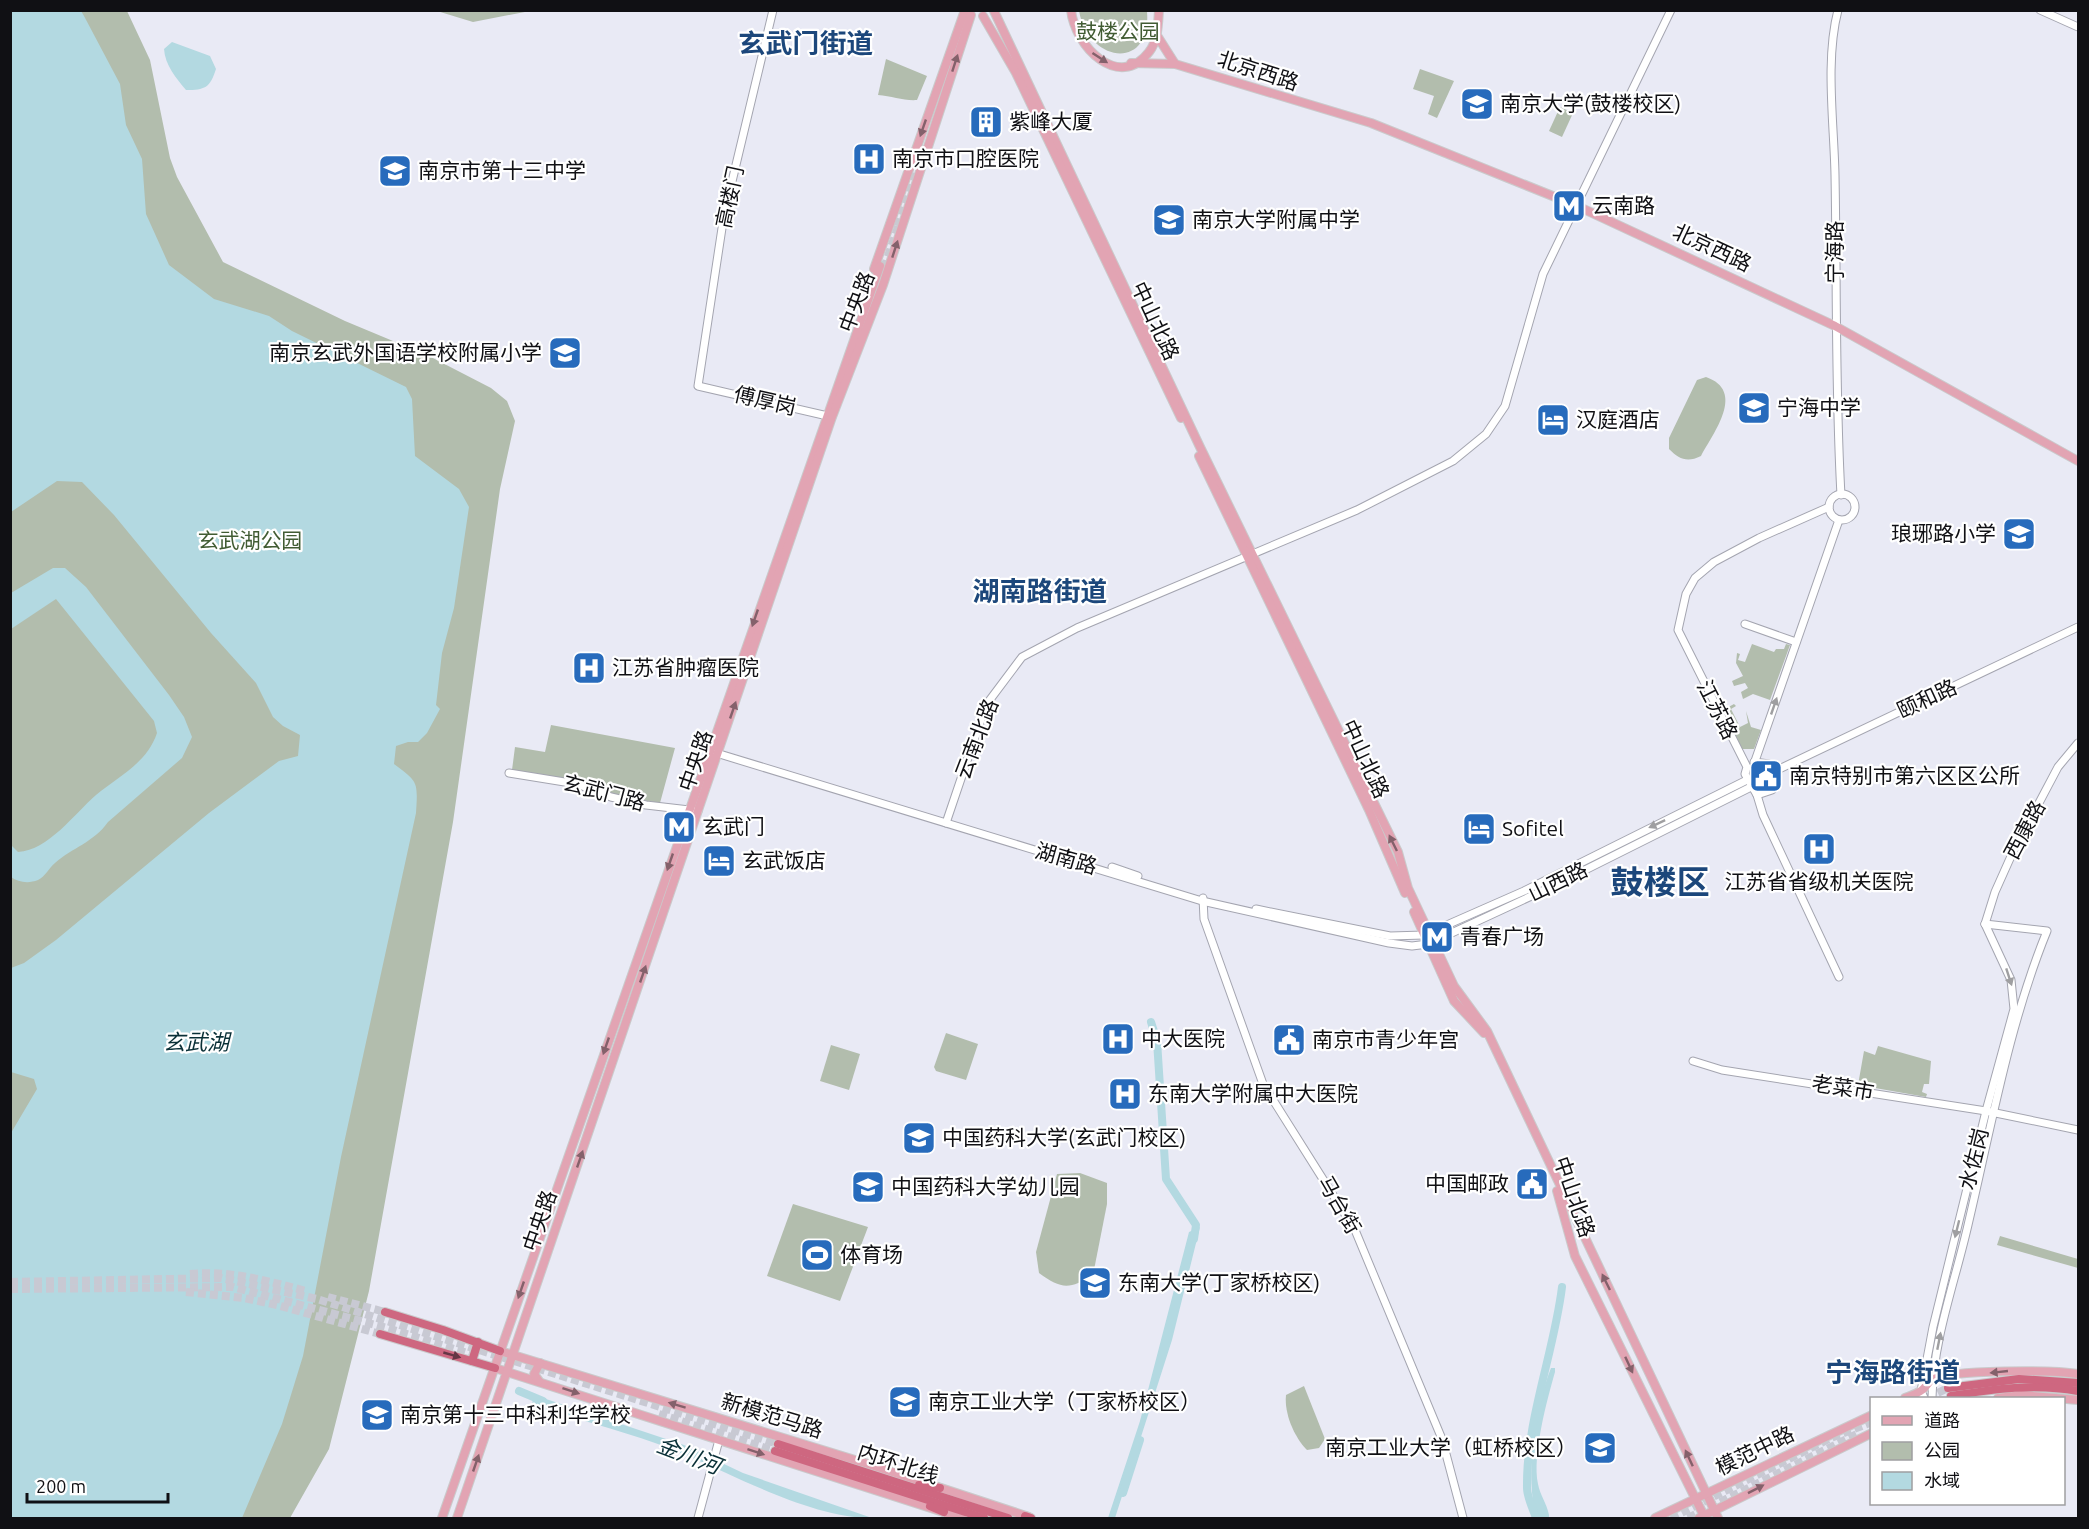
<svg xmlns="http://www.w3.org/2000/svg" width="2089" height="1529" viewBox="0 0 2089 1529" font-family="Ubuntu,'Noto Sans SC',sans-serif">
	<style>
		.green { fill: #b2bdad }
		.water { fill: #b3d9e1 }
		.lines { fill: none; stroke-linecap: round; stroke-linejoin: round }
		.river { stroke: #b3d9e1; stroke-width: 8 }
		.primary-tunnel { stroke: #c8c9d3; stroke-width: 8; stroke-dasharray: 8 4; stroke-linecap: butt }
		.highway-tunnel { stroke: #c8c9d3; stroke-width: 8; stroke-dasharray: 8 4; stroke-linecap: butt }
		.secondary-casing { stroke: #a4a5b0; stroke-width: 9 }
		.primary-casing { stroke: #cacacb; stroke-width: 10 }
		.highway-casing { stroke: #cacacb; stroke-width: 10 }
		.secondary { stroke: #fff; stroke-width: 7 }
		.primary { stroke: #e2a4b3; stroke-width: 8 }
		.highway { stroke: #ce6780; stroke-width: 8 }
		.oneway { fill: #84616b }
		.oneway2 { fill: #9f9fa1 }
		.oneway3 { fill: #653745 }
		.labels { text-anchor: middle; stroke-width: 4.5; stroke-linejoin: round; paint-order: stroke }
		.park-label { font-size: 21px; fill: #415c33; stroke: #fff }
		.street-label { font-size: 21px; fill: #101014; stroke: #fff }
		.poi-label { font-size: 21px; fill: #101014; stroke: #fff; text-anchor: start }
		.water-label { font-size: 22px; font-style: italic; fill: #0a3037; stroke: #fff }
		.district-label { font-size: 27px; font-weight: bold; fill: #1c477b; stroke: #fff }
		.town-label { font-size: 33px; font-weight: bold; fill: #1c477b; stroke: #fff }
	</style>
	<rect width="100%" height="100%" fill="#e9eaf5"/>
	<!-- green -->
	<g class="green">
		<path d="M10 11H127L150 60 170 158 177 177 223 262 345 321 429 356 491 388 507 401 515 421 500 489 453 822 369 1291 329 1449 290 1518H11Z"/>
		<path d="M437 11H530L473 22Z"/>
		<path d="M1079 11H1147C1152 71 1089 64 1079 11Z"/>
		<path d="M886 59 927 76 917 100C904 101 892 96 878 95Z"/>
		<path d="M1420 69 1454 81 1437 118 1428 114 1434 96 1413 89Z"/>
		<path d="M1560 107 1573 113 1562 137 1549 131Z"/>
		<path d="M1706 377C1746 391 1714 432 1701 456 1687 463 1679 459 1669 449V438L1697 380Z"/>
		<path d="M1752 644 1774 652 1776 649H1784L1786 644 1790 645 1770 700 1753 694 1743 699 1741 692 1748 688 1745 683 1734 686 1732 681 1743 676 1736 663 1737 653 1740 654 1738 660 1745 662Z"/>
		<path d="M1734 704 1736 706 1731 709 1740 727 1748 723 1746 711 1751 727 1761 730 1754 749H1742L1723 710Z"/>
		<path d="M551 725 675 748 660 803 616 796 512 770 515 747 545 752Z"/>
		<path d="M946 1033 978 1044 966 1080 936 1071 934 1067Z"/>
		<path d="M831 1045 860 1054 849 1090 820 1081Z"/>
		<path d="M1878 1046 1931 1061 1929 1084H1924L1922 1092 1927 1094 1926 1097 1858 1085 1864 1051 1875 1055Z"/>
		<path d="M1080 1173 1107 1183V1204L1093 1275C1069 1290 1061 1289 1039 1273L1036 1252 1057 1174Z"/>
		<path d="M793 1204 868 1227 840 1301 767 1276Z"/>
		<path d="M2000 1236 2078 1259V1268L1997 1245Z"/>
		<path d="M1304 1386 1325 1439 1319 1448 1307 1450C1294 1437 1284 1413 1286 1395Z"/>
	</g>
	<!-- water -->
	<g class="water">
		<path d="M11 10 81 11 84 16 120 84 126 125 142 159 146 214 169 265 214 299 269 316 292 331 406 387 412 399 415 456 459 489 469 507 454 608 442 653 436 705 440 709 427 733 418 742H408L396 746 394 764C418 782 418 781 416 813L341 1157 303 1356 282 1424 242 1518H11V1133L37 1089 34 1079 11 1072V968L24 963 56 940 209 813 279 761 298 756 300 735 283 726 273 717 256 683 211 633 114 515 82 482 57 481 11 512Z"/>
		<path d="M172 42 210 56 216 69C210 88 205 90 186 90 176 78 165 65 164 49Z"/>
		<path d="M53 568H65L86 587 169 695 184 717 192 737 182 758 108 822C94 842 72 848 55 863 49 868 45 877 38 880 28 884 18 882 11 877V845L18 852C49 850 74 814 96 795 119 776 147 763 157 733L154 721 56 599 11 629V593Z"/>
		<path d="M1200 1227 1172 1340 1115 1518H1108L1140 1421 1189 1232Z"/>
		<path d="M1551 1368H1555V1372C1547 1400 1532 1455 1538 1484 1540 1495 1547 1504 1549 1515V1518H1537C1524 1478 1535 1408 1551 1368Z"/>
		<path d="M534 1395 684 1445 743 1473 872 1518C813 1518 742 1479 688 1456 648 1438 603 1427 562 1414L548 1412 532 1404Z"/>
	</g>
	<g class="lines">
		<!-- river -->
		<g class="river">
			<path d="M1151 1022 1157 1041 1166 1179 1196 1225 1194 1239"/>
			<path d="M519 1391 543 1401"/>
			<path d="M1123 1493 1140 1440"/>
			<path d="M1536 1518C1533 1509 1527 1497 1527 1488 1526 1420 1554 1353 1562 1287"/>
		</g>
		<!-- primary-tunnel -->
		<g class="primary-tunnel">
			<path d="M894 225 916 159"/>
			<path d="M884 268 900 221"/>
		</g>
		<!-- highway-tunnel -->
		<g class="highway-tunnel">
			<path d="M190 1274C231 1270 267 1281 306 1291"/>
			<path d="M10 1282 221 1278 317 1299 778 1444"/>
			<path d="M10 1289 233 1287 387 1328 480 1357"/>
			<path d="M186 1292 244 1298 277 1305 380 1334"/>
			<path d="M328 1297 385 1312"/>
			<path d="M1927 1398 1948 1388"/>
			<path d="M659 1414 775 1451"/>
			<path d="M1671 1518 1831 1438 1872 1422"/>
			<path d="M1688 1518 1859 1433"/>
		</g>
		<defs>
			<g id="secondary">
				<path d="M773 10 724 215 698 386 832 417"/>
				<path d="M1838 10C1825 60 1834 123 1835 175 1837 281 1835 388 1841 495"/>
				<path d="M2040 10 2078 27"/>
				<circle cx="1842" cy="507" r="13"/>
				<path d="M1829 507 1759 538 1714 562 1695 578 1686 594 1678 630 1747 767 1745 774 1757 795 1763 815 1839 977"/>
				<path d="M1745 624 1796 642"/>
				<path d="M713 752 1202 901 1389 943 1412 946 1428 944 1553 886 1751 787"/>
				<path d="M1755 761 1839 520"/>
				<path d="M1754 762 1769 764 1777 776 1772 790 1757 795"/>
				<path d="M1775 771 2078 627"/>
				<path d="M509 773 577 784 611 797 646 805 698 811"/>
				<path d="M946 823 986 705 1022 657 1077 628 1357 510 1453 461 1486 434 1505 406 1543 274 1671 10"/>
				<path d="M1112 867 1138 876"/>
				<path d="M1203 898 1204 919 1263 1084 1355 1230 1442 1439 1463 1518"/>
				<path d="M1256 909 1390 936 1424 935 1524 891 1747 780"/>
				<path d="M1985 924 1995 892 2012 854 2058 767 2078 743"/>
				<path d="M1693 1061 1722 1070 1986 1111 2078 1130"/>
				<path d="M1924 1398 1921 1391 1933 1327 1986 1111 2014 1009 2011 980 1985 924"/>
				<path d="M1932 1398C1933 1340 1955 1282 1968 1225 1991 1128 2009 1024 2047 931L1985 924"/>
				<path d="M698 1518 719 1440"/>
			</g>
			<g id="primary">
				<path d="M1071 10C1075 47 1119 91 1149 52 1158 41 1158 24 1159 10"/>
				<path d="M994 11 1200 447 1398 852 1408 888 1454 986 1487 1031 1718 1518"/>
				<path d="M983 16 1016 73 1181 418"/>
				<path d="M1156 34 1175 64"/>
				<path d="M1131 63 1175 64 1371 123 1575 205 1835 326 2078 461"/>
				<path d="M874 269 964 13"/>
				<path d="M1199 456 1369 810 1405 893"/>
				<path d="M1414 912 1454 1001 1484 1033"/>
				<path d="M1557 1191 1575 1256 1705 1518"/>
				<path d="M500 1351 868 1464 1029 1517"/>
				<path d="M495 1368 962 1518"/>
				<path d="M539 1381 534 1374 540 1363"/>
				<path d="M1905 1398C1910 1396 1917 1394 1922 1390 1925 1388 1928 1383 1931 1380 1952 1369 2054 1370 2078 1374"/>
				<path d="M1998 1398 2022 1395 2078 1400"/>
				<path d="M442 1518 880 266"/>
				<path d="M457 1518 832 417 883 285 971 15"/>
				<path d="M1655 1518 1872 1415"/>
				<path d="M1699 1518 1872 1433"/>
			</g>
			<g id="highway">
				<path d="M385 1312 443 1330 500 1351"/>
				<path d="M380 1334 495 1368"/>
				<path d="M472 1361 478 1342"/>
				<path d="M1948 1388 2019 1379 2078 1383"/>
				<path d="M1951 1396C1994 1389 2035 1383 2078 1391"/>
				<path d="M778 1444 1008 1518"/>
				<path d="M775 1451 984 1518"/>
				<path d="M919 1485 940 1488"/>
				<path d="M930 1506 944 1512"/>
				<path d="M1025 1516 1031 1518"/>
			</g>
		</defs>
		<!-- secondary casing -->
		<use href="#secondary" class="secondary-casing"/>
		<!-- primary casing -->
		<use href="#primary" class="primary-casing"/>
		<!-- highway casing -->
		<use href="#highway" class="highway-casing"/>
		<!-- secondary -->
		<use href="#secondary" class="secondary"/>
		<!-- primary -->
		<use href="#primary" class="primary"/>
		<!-- highway -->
		<use href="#highway" class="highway"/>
	</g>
	<!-- one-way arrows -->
	<defs><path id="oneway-solid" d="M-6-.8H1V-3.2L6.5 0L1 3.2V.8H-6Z" transform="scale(1.5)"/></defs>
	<g class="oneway">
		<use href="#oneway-solid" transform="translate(1100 58) rotate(33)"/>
		<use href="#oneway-solid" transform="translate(955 63) rotate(-72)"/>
		<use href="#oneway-solid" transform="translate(923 128) rotate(109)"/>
		<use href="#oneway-solid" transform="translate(895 249) rotate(-72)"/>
		<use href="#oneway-solid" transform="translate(755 618) rotate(109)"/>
		<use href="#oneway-solid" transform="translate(733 710) rotate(-71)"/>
		<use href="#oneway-solid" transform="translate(1393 843) rotate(-116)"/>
		<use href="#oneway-solid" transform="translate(670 862) rotate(109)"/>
		<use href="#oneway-solid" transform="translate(643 974) rotate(-71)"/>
		<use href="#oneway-solid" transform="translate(606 1046) rotate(109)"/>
		<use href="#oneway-solid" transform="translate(580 1159) rotate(-71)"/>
		<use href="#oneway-solid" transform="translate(1606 1282) rotate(-116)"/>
		<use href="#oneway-solid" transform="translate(521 1290) rotate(109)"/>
		<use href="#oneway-solid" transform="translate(1629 1365) rotate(65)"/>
		<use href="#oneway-solid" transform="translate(1999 1372) rotate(174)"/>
		<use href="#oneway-solid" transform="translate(571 1391) rotate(18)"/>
		<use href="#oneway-solid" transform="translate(677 1405) rotate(-163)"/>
		<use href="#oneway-solid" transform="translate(756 1452) rotate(18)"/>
		<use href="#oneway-solid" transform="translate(1689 1458) rotate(-115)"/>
		<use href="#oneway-solid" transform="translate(476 1463) rotate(-71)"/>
		<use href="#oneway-solid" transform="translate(1756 1489) rotate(-27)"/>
	</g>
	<g class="oneway2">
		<use href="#oneway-solid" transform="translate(1774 706) rotate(-71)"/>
		<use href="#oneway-solid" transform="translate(1657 824) rotate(155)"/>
		<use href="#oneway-solid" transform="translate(2009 977) rotate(72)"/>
		<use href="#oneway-solid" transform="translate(1957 1229) rotate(104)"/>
		<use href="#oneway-solid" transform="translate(1939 1341) rotate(-79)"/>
	</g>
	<use class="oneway3" href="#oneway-solid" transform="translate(452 1355) rotate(16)"/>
	<!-- icons -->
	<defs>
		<symbol id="university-square" viewBox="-11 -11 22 22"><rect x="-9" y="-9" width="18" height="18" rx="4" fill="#276bbc" stroke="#fff"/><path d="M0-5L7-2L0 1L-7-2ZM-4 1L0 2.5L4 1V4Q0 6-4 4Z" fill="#fff"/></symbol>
		<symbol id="building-square" viewBox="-11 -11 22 22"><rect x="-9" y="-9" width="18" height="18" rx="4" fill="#276bbc" stroke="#fff"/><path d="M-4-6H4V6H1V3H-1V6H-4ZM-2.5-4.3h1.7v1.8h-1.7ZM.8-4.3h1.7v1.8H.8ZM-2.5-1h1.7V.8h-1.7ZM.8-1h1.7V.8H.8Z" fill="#fff"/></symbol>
		<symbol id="hospital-square" viewBox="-11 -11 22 22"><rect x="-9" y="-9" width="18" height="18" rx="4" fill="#276bbc" stroke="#fff"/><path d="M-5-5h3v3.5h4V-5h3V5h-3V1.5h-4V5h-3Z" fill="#fff"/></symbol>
		<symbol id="school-square" viewBox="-11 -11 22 22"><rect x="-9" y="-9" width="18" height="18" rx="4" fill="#276bbc" stroke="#fff"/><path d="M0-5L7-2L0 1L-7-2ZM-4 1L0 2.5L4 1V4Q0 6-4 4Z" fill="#fff"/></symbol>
		<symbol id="metro-square" viewBox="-11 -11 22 22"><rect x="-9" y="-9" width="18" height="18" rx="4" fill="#276bbc" stroke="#fff"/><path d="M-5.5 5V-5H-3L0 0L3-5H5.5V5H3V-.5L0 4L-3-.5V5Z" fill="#fff"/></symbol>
		<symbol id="hotel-square" viewBox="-11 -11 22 22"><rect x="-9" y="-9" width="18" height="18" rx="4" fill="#276bbc" stroke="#fff"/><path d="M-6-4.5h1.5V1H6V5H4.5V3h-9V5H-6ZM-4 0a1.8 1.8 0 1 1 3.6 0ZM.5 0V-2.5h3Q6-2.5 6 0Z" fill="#fff"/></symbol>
		<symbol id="civic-square" viewBox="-11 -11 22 22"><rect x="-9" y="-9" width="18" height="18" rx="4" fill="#276bbc" stroke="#fff"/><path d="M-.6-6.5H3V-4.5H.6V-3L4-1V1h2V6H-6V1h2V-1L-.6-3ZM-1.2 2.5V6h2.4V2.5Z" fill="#fff"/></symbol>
		<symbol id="stadium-square" viewBox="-11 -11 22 22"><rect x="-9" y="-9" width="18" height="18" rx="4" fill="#276bbc" stroke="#fff"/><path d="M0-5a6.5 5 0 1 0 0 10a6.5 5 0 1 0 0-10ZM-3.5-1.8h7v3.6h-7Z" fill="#fff"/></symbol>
	</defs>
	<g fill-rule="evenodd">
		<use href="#university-square" x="1458" y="85" width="38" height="38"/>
		<use href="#building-square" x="967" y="103" width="38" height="38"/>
		<use href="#hospital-square" x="850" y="140" width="38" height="38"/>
		<use href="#school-square" x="376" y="152" width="38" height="38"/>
		<use href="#metro-square" x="1550" y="187" width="38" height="38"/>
		<use href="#school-square" x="1150" y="201" width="38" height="38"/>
		<use href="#school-square" x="546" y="334" width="38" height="38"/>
		<use href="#school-square" x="1735" y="389" width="38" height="38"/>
		<use href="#hotel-square" x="1534" y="401" width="38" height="38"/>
		<use href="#school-square" x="2000" y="515" width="38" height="38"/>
		<use href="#hospital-square" x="570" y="649" width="38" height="38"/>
		<use href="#civic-square" x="1747" y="757" width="38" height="38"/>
		<use href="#metro-square" x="660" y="808" width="38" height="38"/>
		<use href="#hotel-square" x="1460" y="810" width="38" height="38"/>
		<use href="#hospital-square" x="1800" y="830" width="38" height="38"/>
		<use href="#hotel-square" x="700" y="842" width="38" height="38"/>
		<use href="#metro-square" x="1418" y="918" width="38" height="38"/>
		<use href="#hospital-square" x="1099" y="1020" width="38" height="38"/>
		<use href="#civic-square" x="1270" y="1021" width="38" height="38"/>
		<use href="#hospital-square" x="1106" y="1075" width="38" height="38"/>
		<use href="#university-square" x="900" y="1119" width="38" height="38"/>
		<use href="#civic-square" x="1513" y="1165" width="38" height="38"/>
		<use href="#school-square" x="849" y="1168" width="38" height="38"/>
		<use href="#stadium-square" x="798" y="1236" width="38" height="38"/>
		<use href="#university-square" x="1076" y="1264" width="38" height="38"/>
		<use href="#university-square" x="886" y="1383" width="38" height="38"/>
		<use href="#university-square" x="358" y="1396" width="38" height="38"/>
		<use href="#university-square" x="1581" y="1429" width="38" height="38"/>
	</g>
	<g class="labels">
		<!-- park labels -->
		<g class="park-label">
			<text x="1118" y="39">鼓楼公园</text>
			<text x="250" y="548">玄武湖公园</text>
		</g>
		<!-- street labels -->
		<g class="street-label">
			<text transform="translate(1258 71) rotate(18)" y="7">北京西路</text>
			<text transform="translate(730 197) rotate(-78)" y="7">高楼门</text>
			<text transform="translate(1712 248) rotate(25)" y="7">北京西路</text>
			<text transform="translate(1835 252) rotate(-90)" y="7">宁海路</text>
			<text transform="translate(857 302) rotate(-69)" y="7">中央路</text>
			<text transform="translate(1155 321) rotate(65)" y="7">中山北路</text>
			<text transform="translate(765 401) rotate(13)" y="7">傅厚岗</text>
			<text transform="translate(1927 699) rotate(-25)" y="7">颐和路</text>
			<text transform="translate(1717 710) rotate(63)" y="7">江苏路</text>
			<text transform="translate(977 739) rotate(-69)" y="7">云南北路</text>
			<text transform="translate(1365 759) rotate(65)" y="7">中山北路</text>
			<text transform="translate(696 761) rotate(-71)" y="7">中央路</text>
			<text transform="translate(604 793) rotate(15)" y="7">玄武门路</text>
			<text transform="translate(2025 830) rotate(-62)" y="7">西康路</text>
			<text transform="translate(1066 859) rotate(16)" y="7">湖南路</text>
			<text transform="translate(1558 882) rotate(-26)" y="7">山西路</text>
			<text transform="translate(1843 1088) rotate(9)" y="7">老菜市</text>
			<text transform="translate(1974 1159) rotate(-76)" y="7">水佐岗</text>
			<text transform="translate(1574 1197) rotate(71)" y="7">中山北路</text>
			<text transform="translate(1339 1205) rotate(60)" y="7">马台街</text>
			<text transform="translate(540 1221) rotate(-71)" y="7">中央路</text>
			<text transform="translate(772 1416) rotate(17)" y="7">新模范马路</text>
			<text transform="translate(1755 1451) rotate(-26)" y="7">模范中路</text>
			<text transform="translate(898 1464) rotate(18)" y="7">内环北线</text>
		</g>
		<!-- poi labels -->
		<g class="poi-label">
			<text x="1500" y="111">南京大学(鼓楼校区)</text>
			<text x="1009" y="129">紫峰大厦</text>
			<text x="892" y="166">南京市口腔医院</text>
			<text x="418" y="178">南京市第十三中学</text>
			<text x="1592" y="213">云南路</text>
			<text x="1192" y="227">南京大学附属中学</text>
			<text x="542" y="360" text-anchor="end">南京玄武外国语学校附属小学</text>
			<text x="1777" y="415">宁海中学</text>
			<text x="1576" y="427">汉庭酒店</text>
			<text x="1996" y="541" text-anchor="end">琅琊路小学</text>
			<text x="612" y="675">江苏省肿瘤医院</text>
			<text x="1789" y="783">南京特别市第六区区公所</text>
			<text x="702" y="834">玄武门</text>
			<text x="1502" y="836">Sofitel</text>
			<text x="742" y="868">玄武饭店</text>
			<text x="1819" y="889" text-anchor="middle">江苏省省级机关医院</text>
			<text x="1460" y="944">青春广场</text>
			<text x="1141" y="1046">中大医院</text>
			<text x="1312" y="1047">南京市青少年宫</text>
			<text x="1148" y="1101">东南大学附属中大医院</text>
			<text x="942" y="1145">中国药科大学(玄武门校区)</text>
			<text x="1509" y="1191" text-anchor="end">中国邮政</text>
			<text x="891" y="1194">中国药科大学幼儿园</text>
			<text x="840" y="1262">体育场</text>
			<text x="1118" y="1290">东南大学(丁家桥校区)</text>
			<text x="928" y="1409">南京工业大学（丁家桥校区）</text>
			<text x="400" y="1422">南京第十三中科利华学校</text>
			<text x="1577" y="1455" text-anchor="end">南京工业大学（虹桥校区）</text>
		</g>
		<!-- water labels -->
		<g class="water-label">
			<text x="196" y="1050">玄武湖</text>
			<text transform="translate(689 1455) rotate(21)" y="8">金川河</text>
		</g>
		<!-- district labels -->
		<g class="district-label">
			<text x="806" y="53">玄武门街道</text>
			<text x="1040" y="601">湖南路街道</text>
			<text x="1893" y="1382">宁海路街道</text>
		</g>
		<!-- town labels -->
		<g class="town-label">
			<text x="1660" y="894">鼓楼区</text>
		</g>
	</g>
	<!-- border -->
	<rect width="2089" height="1529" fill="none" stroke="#101014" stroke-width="24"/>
	<!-- legend -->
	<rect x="1870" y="1397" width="195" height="108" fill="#ffffff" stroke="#9f9fa1" stroke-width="1.5"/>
	<rect x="1882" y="1416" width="30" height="9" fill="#e2a4b3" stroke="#9f9fa1" stroke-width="1.5"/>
	<text x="1924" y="1427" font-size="18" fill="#101014">道路</text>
	<rect x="1882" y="1442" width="30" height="18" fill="#b2bdad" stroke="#9f9fa1" stroke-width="1.5"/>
	<text x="1924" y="1457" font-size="18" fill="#101014">公园</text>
	<rect x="1882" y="1472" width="30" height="18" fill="#b3d9e1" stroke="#9f9fa1" stroke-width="1.5"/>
	<text x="1924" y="1487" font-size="18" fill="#101014">水域</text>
	<!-- scale -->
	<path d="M27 1493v9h141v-9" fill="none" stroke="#101014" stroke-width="3"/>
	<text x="36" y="1493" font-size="18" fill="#101014" stroke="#ffffff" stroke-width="4.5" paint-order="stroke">200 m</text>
</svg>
